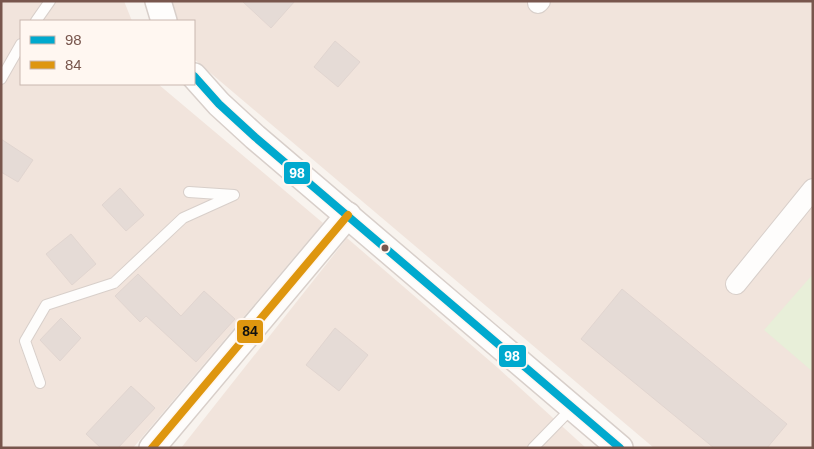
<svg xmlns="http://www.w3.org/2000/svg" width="814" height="449" viewBox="0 0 814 449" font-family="Arial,sans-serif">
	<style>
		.residential { fill: #f1e4dc }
		.green { fill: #e8efd9 }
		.building { fill: #e5dbd6; stroke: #e1d5d0 }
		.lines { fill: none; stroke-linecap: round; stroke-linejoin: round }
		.service-casing { stroke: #d8cfca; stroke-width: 12 }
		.minor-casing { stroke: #d8cfca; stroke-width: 22 }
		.tertiary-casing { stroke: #d8cfca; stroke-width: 28 }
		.service { stroke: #fefdfc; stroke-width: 10 }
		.minor { stroke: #fefdfc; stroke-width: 20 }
		.tertiary { stroke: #fefdfc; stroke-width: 25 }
		.bus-1-casing { stroke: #fff7f1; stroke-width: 11 }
		.bus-2-casing { stroke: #fff7f1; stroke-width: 11 }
		.bus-1 { stroke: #00a9ce; stroke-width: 8 }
		.bus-2 { stroke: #de960f; stroke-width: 8 }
		.bus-dot { fill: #78564d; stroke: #fff7f1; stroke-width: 2 }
		.line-badge { stroke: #fff7f1; stroke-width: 2 }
		.badge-label { font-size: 14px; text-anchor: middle; font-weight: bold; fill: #fff }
		.pale-badge-label { font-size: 14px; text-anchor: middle; font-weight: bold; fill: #111 }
	</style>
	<rect width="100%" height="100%" fill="#f8f3ee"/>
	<!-- residential -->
	<g class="residential">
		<path d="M1 1H124L132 21H21V84H158L323 223 133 448H1Z"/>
		<path d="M169 1H813V448H654L194 59V21H177Z"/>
		<path d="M347 238 498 368 586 448H181Z"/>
	</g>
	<!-- green -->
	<path class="green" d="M813 274V372L764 330Z"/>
	<!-- building -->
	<g class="building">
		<path d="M242 1H295L271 28Z"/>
		<path d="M335 41 360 62 338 87 314 67Z"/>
		<path d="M1 139 33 160 18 182 1 172Z"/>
		<path d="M120 188 144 215 126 231 102 205Z"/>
		<path d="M71 234 96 264 72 285 46 254Z"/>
		<path d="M138 274 181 316 204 291 235 319 196 362 146 316 140 322 115 296Z"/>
		<path d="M622 289 787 424 767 448H714L581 339Z"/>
		<path d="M61 318 81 338 60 361 40 340Z"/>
		<path d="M335 328 368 355 339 391 306 365Z"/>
		<path d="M131 386 155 408 118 448H101L86 434Z"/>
	</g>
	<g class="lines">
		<defs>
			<g id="service">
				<path d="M36 21 50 1"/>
				<path d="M1 79 21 44"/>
				<path d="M40 383 25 341 46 305 114 283 183 218 234 195 189 192"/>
				<path d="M533 448 572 408"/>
			</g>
			<g id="minor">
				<path d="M538 3 540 1"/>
				<path d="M736 284 813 189"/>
			</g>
			<g id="tertiary">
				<path d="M158 1 164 21"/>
				<path d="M194 76 219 104 255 137 620 448"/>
				<path d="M152 448 348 215"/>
			</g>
		</defs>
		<!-- service casing -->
		<use href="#service" class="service-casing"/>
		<!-- minor casing -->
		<use href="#minor" class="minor-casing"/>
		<!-- tertiary casing -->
		<use href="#tertiary" class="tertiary-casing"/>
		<!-- service -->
		<use href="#service" class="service"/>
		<!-- minor -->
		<use href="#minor" class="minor"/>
		<!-- tertiary -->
		<use href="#tertiary" class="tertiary"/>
		<defs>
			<path id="bus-1" d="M194 76 219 104 255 137 620 448"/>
			<path id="bus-2" d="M152 448 348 215"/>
		</defs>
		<!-- bus-1 casing -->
		<use href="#bus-1" class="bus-1-casing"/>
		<!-- bus-2 casing -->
		<use href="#bus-2" class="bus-2-casing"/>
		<!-- bus-1 -->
		<use href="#bus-1" class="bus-1"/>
		<!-- bus-2 -->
		<use href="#bus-2" class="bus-2"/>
	</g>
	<!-- markers -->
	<circle class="bus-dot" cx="385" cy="248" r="4.5"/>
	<g class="line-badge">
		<rect x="283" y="161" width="28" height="24" rx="5" fill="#00a9ce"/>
		<rect x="236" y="319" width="28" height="25" rx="5" fill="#de960f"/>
		<rect x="498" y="344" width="29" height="24" rx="5" fill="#00a9ce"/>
	</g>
	<g class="badge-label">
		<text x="297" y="178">98</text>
		<text x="512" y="361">98</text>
	</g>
	<g class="pale-badge-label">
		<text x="250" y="336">84</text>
	</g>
	<!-- border -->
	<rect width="814" height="449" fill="none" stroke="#78564d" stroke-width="5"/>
	<!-- legend -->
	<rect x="20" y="20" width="175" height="65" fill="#fff7f1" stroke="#c9b7af"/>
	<rect x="30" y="36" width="25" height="8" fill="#00a9ce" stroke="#c9b7af"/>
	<text x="65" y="45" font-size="15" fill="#78564d">98</text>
	<rect x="30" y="61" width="25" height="8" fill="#de960f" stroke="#c9b7af"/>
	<text x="65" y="70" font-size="15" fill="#78564d">84</text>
</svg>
